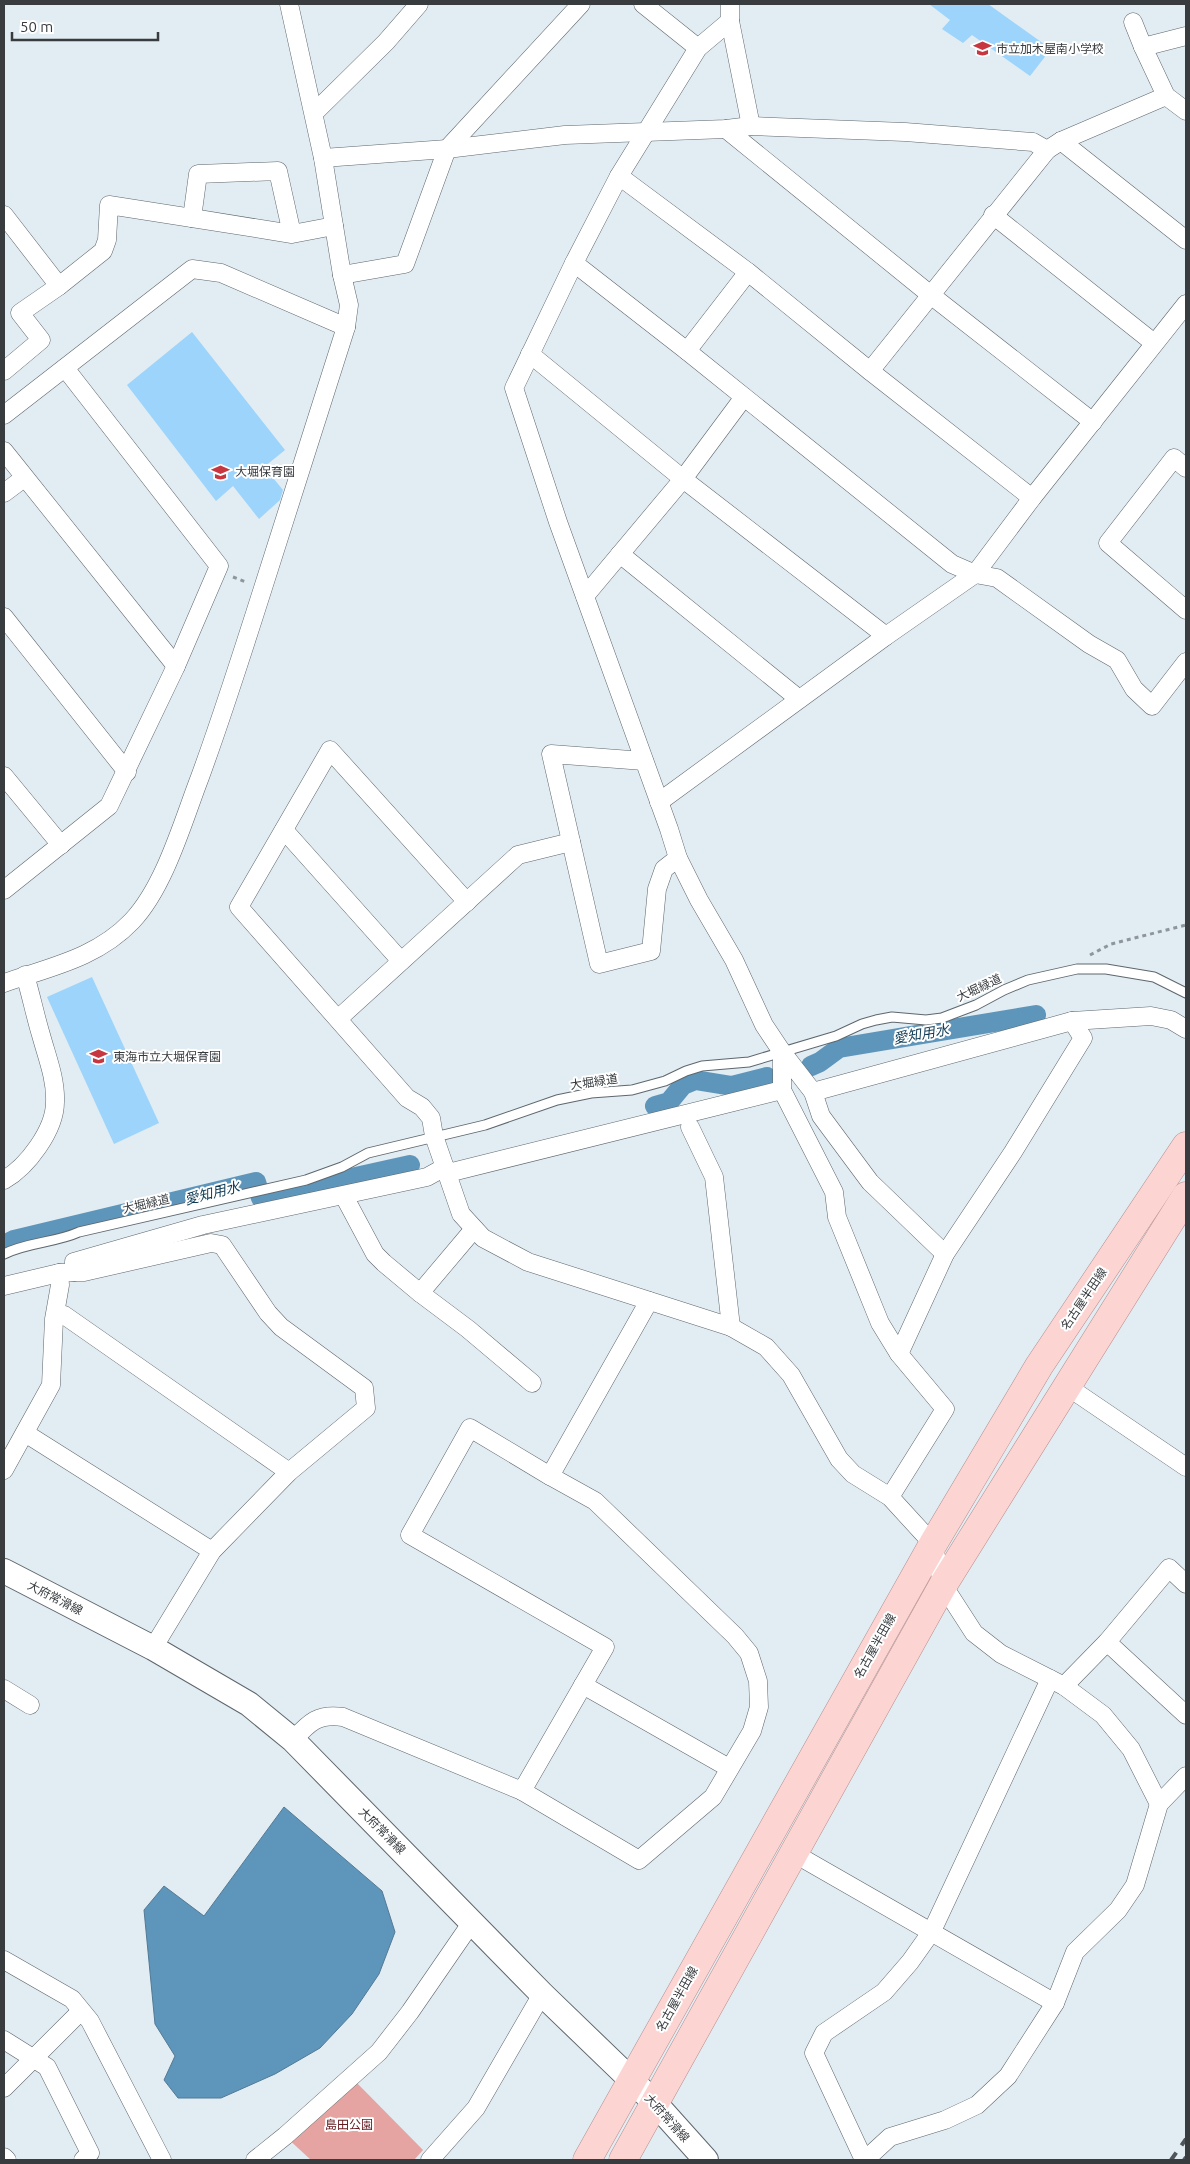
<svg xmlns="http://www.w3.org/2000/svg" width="1190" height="2164" viewBox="0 0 1190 2164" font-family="Ubuntu,'Noto Sans JP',sans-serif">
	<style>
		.green { fill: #e5a4a1 }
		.water { fill: #5e95ba; stroke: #537a95 }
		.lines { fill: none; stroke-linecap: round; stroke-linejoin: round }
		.canal { stroke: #5e95ba; stroke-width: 20 }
		.building { fill: #9cd4fb }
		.service-casing { stroke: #5e676d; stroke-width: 11 }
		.minor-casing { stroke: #5e676d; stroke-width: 19 }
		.secondary-casing { stroke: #5e676d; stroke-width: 26 }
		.primary-casing { stroke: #b68d8c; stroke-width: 29 }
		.path { stroke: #8e969b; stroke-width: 3; stroke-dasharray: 4 4; stroke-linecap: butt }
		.service { stroke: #fff; stroke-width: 9 }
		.minor { stroke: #fff; stroke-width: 18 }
		.secondary { stroke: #fff; stroke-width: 24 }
		.primary { stroke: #fcd5d3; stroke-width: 28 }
		.rail { stroke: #505559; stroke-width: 4; stroke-dasharray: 9 9; stroke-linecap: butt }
		.labels { text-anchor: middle; stroke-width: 4; stroke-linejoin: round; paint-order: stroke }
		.poi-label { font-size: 12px; fill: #383c3f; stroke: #fff; text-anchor: start }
		.street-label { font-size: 12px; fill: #383c3f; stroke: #fff }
		.park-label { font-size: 12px; fill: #64171c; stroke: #fff }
		.water-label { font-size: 14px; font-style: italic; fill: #0d3b55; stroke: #fff }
	</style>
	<rect width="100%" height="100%" fill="#e1ecf3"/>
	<!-- green -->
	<path class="green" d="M351 2077 423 2150 414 2160H311L285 2136Z"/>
	<!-- water -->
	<path class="water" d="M284 1807 382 1891 395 1932 379 1974 352 2014 320 2048 275 2074 221 2098H178L164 2080 175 2056 155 2024 144 1910 164 1886 204 1916Z"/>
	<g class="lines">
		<!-- canal -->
		<g class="canal">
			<path d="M811 1066 820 1062 839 1048 1036 1015"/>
			<path d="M655 1106 669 1102 683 1085 695 1080 732 1086 767 1077"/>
			<path d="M4 1245 14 1240 256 1182 261 1198 410 1165"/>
		</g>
	</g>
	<!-- building -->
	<g class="building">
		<path d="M929 4H988L1051 49 1030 76 972 35 963 43 942 29 950 20Z"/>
		<path d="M192 332 285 450 264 467 283 490 280 500 259 519 233 486 216 501 127 385Z"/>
		<path d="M92 977 159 1123 114 1144 47 997Z"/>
	</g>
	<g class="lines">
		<defs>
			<path id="service" d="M4 1254C27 1242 55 1243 79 1232L306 1180 342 1167 368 1153 485 1125 557 1100 591 1093 632 1090 665 1081 686 1071 702 1066 749 1062 836 1036 862 1024 876 1020 892 1017 926 1020 942 1018 976 1005 1004 990 1028 980 1077 969H1106L1154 977 1186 993"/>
			<g id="minor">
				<path d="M643 4 698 48"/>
				<path d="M730 4V21L698 48 619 176 574 263 514 388 558 522 669 829 678 858 699 900 734 960 764 1025 782 1052"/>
				<path d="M730 21 751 126"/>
				<path d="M1133 22 1143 47"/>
				<path d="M1186 36 1143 47 1166 96 1186 111"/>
				<path d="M314 113 386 42 419 4"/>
				<path d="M726 129 932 296 1093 422"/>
				<path d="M1061 141 1186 240"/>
				<path d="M323 158 447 149 565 135 726 129 751 126 905 132 1033 142 1047 150 1061 141 1166 96"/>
				<path d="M619 176 748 272 870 371 1032 498"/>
				<path d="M4 215 59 286 20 313 41 340 4 371"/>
				<path d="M993 215 1154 343"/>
				<path d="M292 234 278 171 198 174 192 218 292 234 334 226"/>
				<path d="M574 263 687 351 952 564 975 574 997 578 1089 644 1117 660 1134 689 1152 706 1186 662"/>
				<path d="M342 275 405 264 447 149 581 4"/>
				<path d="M59 286 103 251 107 240 109 205 192 218"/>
				<path d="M687 351 748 272"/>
				<path d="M530 354 683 479 886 636"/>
				<path d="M870 371 1047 150"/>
				<path d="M4 415 192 269 221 273 346 327"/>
				<path d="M4 451 176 666"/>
				<path d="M1186 468 1174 458 1108 543 1186 610"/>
				<path d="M4 493 24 478"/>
				<path d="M620 554 799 699"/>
				<path d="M585 596 683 479 744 397"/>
				<path d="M4 617 127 772"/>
				<path d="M644 761 551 754 599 964 651 951 657 889 664 869 678 858"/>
				<path d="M4 776 61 845"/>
				<path d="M659 802 886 636 975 574 1032 498 1186 304"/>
				<path d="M284 830 401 961"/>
				<path d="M4 890 109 806 176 666 219 566 65 368"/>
				<path d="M467 902 330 750 239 907 407 1098 422 1107 431 1118 434 1136 461 1214 483 1238 528 1262 731 1327 766 1347 791 1375 839 1459 853 1474 890 1497 933 1544 943 1585 974 1633 1001 1654 1064 1686 1103 1715 1131 1749 1159 1804"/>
				<path d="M4 983C50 967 97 958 132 921 165 886 183 821 200 777 223 714 243 651 263 588 291 501 318 414 346 327L349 305 342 275 323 158 289 4"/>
				<path d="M339 1018 518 855 571 842"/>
				<path d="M813 1092 1072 1021 1151 1016 1171 1020 1186 1029"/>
				<path d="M690 1127 714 1177 731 1327"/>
				<path d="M448 1173 782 1090"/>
				<path d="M4 1180C27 1167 55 1130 55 1102 56 1079 47 1057 41 1035 35 1015 31 995 25 975"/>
				<path d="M344 1196 375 1254 384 1263 420 1293"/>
				<path d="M474 1229 420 1293 468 1329 532 1383"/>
				<path d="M74 1272H84L211 1243 222 1245 268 1313 281 1327 364 1388 366 1408 289 1472 212 1551 153 1648"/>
				<path d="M4 1286 59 1273 74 1272V1262L203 1225 427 1177 445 1167"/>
				<path d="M56 1313 64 1315 289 1472"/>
				<path d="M899 1354 945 1254 1013 1152 1083 1038 1072 1021"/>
				<path d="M1068 1387 1186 1467"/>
				<path d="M25 1433 212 1551"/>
				<path d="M4 1470 51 1385 54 1319 60 1285 59 1273"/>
				<path d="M890 1497 945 1409 899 1354 880 1323 837 1217 834 1192 782 1090V1052L813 1092 821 1116 870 1182 945 1254"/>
				<path d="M1107 1642 1186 1715"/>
				<path d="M583 1685 729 1768"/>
				<path d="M1064 1686 1107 1642 1169 1568 1186 1584"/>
				<path d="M4 1689 30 1705"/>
				<path d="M293 1740C309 1723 318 1713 343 1717L522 1791 605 1647 410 1535 470 1428 550 1476 649 1301"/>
				<path d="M522 1791 639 1860 713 1797 752 1731 759 1707 758 1681 749 1653 735 1636 595 1501 550 1476"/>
				<path d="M795 1854 1055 2003"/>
				<path d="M4 1960 72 1999 90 2021 162 2160"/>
				<path d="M4 2040 47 2067 90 2153 83 2160"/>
				<path d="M4 2088 81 2011"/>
				<path d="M4 2157 7 2160"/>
				<path d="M255 2160 285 2136 379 2052 410 2012 472 1922"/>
				<path d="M430 2160 476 2108 542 1994"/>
				<path d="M864 2160 814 2053 824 2033 884 1992 910 1962 932 1931 1050 1679"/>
				<path d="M865 2160 890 2137 945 2120 977 2105 1008 2076 1055 2003 1075 1952 1118 1910 1135 1885 1159 1804 1186 1776"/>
			</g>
			<path id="secondary" d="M4 1571 153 1648 249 1704 293 1740 542 1994 654 2102 706 2160"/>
			<g id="primary">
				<path d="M587 2160 933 1544 1039 1366 1186 1146"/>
				<path d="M623 2160 943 1585 1186 1196"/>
			</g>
		</defs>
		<!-- service casing -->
		<use href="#service" class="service-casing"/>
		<!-- minor casing -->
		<use href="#minor" class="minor-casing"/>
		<!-- secondary casing -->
		<use href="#secondary" class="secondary-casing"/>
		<!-- primary casing -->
		<use href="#primary" class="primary-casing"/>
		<!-- path -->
		<g class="path">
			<path d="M233 577 246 582"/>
			<path d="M1090 955 1111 944 1186 925"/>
		</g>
		<!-- service -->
		<use href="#service" class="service"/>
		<!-- minor -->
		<use href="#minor" class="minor"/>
		<!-- secondary -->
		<use href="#secondary" class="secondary"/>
		<!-- primary -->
		<use href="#primary" class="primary"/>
		<!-- rail -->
		<g class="rail">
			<path d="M1171 2160 1186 2139"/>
			<path d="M1184 2160 1186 2157"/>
		</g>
	</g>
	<!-- icons -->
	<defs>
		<symbol id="school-bare" viewBox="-9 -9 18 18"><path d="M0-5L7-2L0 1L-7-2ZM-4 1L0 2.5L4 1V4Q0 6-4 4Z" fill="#c73740" stroke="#fff" stroke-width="2.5" paint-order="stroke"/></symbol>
	</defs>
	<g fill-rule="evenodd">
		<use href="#school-bare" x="970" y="36" width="25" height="25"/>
		<use href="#school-bare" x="208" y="460" width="25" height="25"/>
		<use href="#school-bare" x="86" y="1044" width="25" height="25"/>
	</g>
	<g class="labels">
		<!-- poi labels -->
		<g class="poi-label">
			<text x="996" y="53">市立加木屋南小学校</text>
			<text x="235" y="476">大堀保育園</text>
			<text x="113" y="1061">東海市立大堀保育園</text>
		</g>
		<!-- street labels -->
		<g class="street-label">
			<text transform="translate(979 988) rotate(-25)" y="4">大堀緑道</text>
			<text transform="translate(594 1082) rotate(-8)" y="4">大堀緑道</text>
			<text transform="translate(146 1204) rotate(-13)" y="4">大堀緑道</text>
			<text transform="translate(1084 1299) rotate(-56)" y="4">名古屋半田線</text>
			<text transform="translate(55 1598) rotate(27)" y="4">大府常滑線</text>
			<text transform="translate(875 1646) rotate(-61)" y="4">名古屋半田線</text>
			<text transform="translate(382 1831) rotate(45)" y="4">大府常滑線</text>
			<text transform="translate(677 1999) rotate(-61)" y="4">名古屋半田線</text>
			<text transform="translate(667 2118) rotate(48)" y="4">大府常滑線</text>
		</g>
		<!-- park labels -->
		<g class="park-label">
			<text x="349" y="2129">島田公園</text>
		</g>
		<!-- water labels -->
		<g class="water-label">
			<text transform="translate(921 1034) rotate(-10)" y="5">愛知用水</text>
			<text transform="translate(212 1193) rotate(-14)" y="5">愛知用水</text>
		</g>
	</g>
	<!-- border -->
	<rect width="1190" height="2164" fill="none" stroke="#383c3f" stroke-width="10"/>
	<!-- scale -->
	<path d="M12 32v8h146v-8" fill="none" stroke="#383c3f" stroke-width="2.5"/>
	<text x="20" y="32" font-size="15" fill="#383c3f" stroke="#ffffff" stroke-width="4" paint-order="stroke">50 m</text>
</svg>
